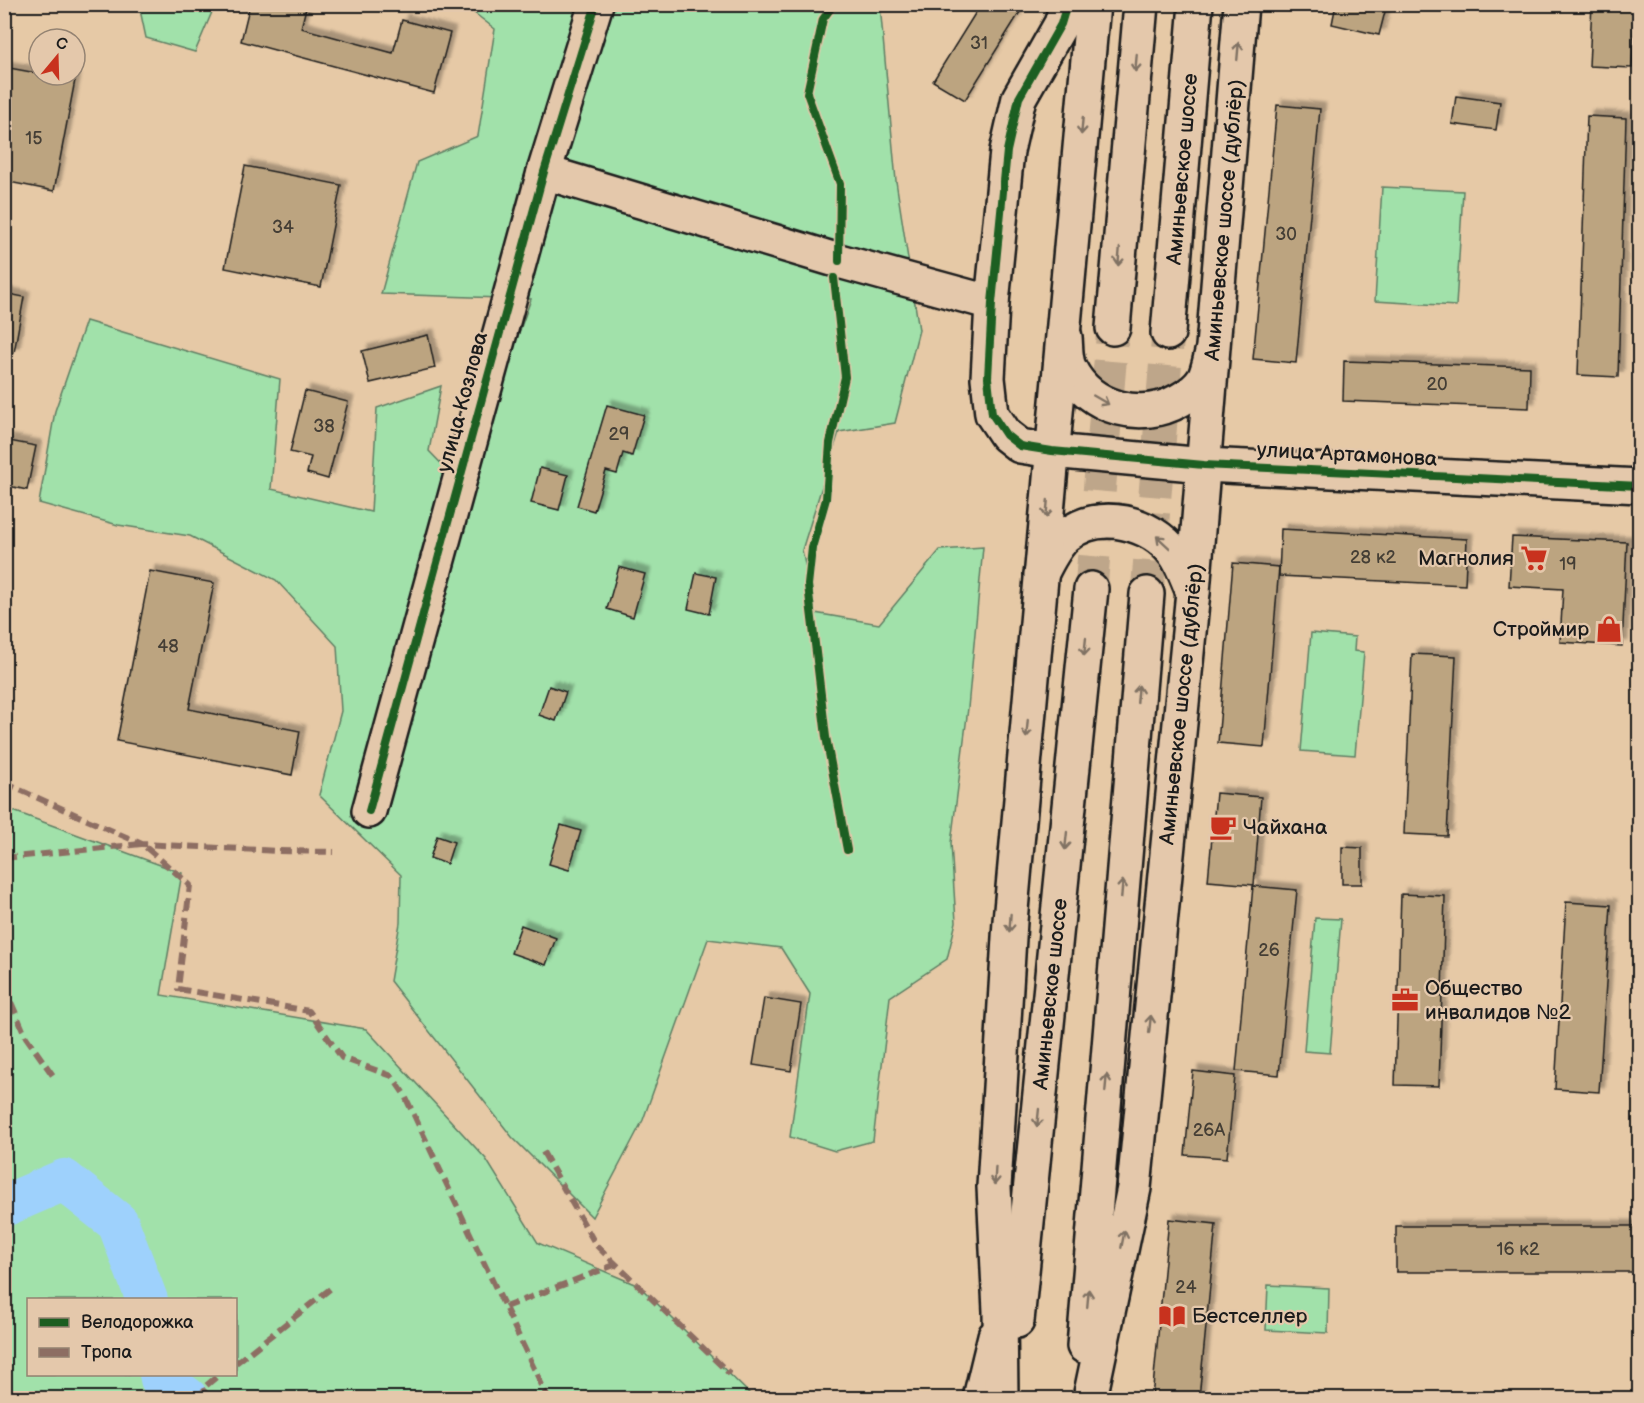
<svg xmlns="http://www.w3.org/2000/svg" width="1644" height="1403" viewBox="0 0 1644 1403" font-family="'Balsamiq Sans',sans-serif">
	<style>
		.green { fill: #a1e1aa; stroke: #5e7e63; stroke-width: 1.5; fill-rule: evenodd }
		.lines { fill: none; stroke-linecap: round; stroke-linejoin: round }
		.river { stroke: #9ed1fc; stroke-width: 42 }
		.building { fill: #bca480; stroke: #1c1c1c; stroke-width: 1.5; filter: url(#shadow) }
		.major-tunnel { stroke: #bea68a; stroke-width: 33; stroke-dasharray: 33 16; stroke-linecap: butt }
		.minor-casing { stroke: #1c1c1c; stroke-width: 38 }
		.major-casing { stroke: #1c1c1c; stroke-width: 38 }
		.minor { stroke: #e4c8ab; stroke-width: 33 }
		.major { stroke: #e4c8ab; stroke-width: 33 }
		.quiet { stroke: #8d6e63; stroke-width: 6; stroke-dasharray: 12 6; stroke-linecap: butt }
		.cycleway-casing { stroke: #e4c8ab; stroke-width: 11 }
		.cycleway { stroke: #1b5e20; stroke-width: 8 }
		.oneway { stroke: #807264 }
		.labels { text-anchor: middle; stroke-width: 4.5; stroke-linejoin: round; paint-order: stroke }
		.number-label { font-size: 18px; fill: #443e35 }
		.street-label { font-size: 21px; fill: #1c1c1c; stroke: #e4c8ab }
		.poi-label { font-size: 21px; fill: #1c1c1c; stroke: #e4c8ab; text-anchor: start }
	</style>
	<defs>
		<filter id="shadow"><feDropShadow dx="5.5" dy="-5.5" stdDeviation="1.5" flood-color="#0004"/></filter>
	</defs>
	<rect width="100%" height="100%" fill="#e6c9a6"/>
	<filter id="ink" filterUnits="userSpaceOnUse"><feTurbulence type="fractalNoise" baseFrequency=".0167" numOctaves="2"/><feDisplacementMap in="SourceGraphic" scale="12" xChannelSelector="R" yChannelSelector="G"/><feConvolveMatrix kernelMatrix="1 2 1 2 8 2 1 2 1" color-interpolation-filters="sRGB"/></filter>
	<g filter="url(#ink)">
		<!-- green -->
		<g class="green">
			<path d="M139 5V4L215 5 195 52 146 38Z"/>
			<path d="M464 5H880L896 181 919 330 895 423 839 432 802 550 815 613 879 624 940 550 983 547 968 708 951 843 956 922 947 959 890 997 873 1141 835 1151 790 1137 810 994 781 948 708 939 643 1120 592 1217 512 1137 390 981 400 923 401 875 319 795 341 711 337 646 276 580 190 536 118 525 39 503 55 411 86 321 280 379 271 489 371 512 377 408 441 386 429 451 464 487 531 299 381 294 417 162 478 136 495 29Z"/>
			<path d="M1382 187 1463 191 1456 306 1375 301Z"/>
			<path d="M1311 633 1355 637 1354 651 1364 652 1355 755 1301 751Z"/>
			<path d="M5 808 182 873 161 995 366 1029 486 1159 538 1243 639 1286 754 1398H5ZM28 1300H236V1374H28Z"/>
			<path d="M1315 918 1341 919 1330 1053 1304 1051Z"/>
			<path d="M1268 1285 1329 1288 1328 1333 1266 1330Z"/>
		</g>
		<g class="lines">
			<!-- river -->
			<g class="river">
				<path d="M4 1206 64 1180 118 1223 147 1300"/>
				<path d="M160 1374 161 1379 187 1398"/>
			</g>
		</g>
		<!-- building -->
		<g class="building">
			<path d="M250 4H307L301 28 393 53 402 20 450 33 434 93 241 41Z"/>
			<path d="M981 4H1025L965 100 933 81Z"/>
			<path d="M1336 4H1387L1379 35 1332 24Z"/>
			<path d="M1592 4H1635L1632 68 1589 66Z"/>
			<path d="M4 67 75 80 54 191 4 181Z"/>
			<path d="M1456 96 1500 102 1496 130 1452 124Z"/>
			<path d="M1277 105 1320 109 1296 363 1253 359Z"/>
			<path d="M1587 116 1626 118 1618 377 1578 375Z"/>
			<path d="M245 166 341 185 321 287 225 268Z"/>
			<path d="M4 293 24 297 14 353 4 352Z"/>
			<path d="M428 335 435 368 370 383 362 351Z"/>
			<path d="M1344 361 1530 367 1529 408 1343 401Z"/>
			<path d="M305 391 348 402 328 479 307 473 311 457 290 452Z"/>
			<path d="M607 405 644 415 632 456 623 453 617 474 606 471 594 511 577 506Z"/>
			<path d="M4 440 36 446 27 490 4 485Z"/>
			<path d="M540 468 568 475 559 510 531 503Z"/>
			<path d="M1281 529 1467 539 1465 585 1279 576Z"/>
			<path d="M1512 537 1627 542 1622 646 1560 642 1563 589 1509 586Z"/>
			<path d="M1233 563 1279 567 1264 747 1218 743Z"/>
			<path d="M619 567 645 574 633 617 607 609Z"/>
			<path d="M150 571 214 583 189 709 300 731 292 775 117 741Z"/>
			<path d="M696 573 716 577 709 614 688 609Z"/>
			<path d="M1412 654 1456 656 1447 836 1404 834Z"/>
			<path d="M549 686 566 692 556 721 539 715Z"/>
			<path d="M1216 793 1261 797 1254 885 1208 881Z"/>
			<path d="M561 825 581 831 569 870 549 864Z"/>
			<path d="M437 836 454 842 447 864 430 858Z"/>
			<path d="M1342 847 1362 848V884H1342Z"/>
			<path d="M1253 886 1297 890 1279 1075 1236 1071Z"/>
			<path d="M1401 894 1445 896 1439 1086 1395 1085Z"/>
			<path d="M1566 902 1611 905 1599 1092 1555 1089Z"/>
			<path d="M521 925 556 938 546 965 511 953Z"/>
			<path d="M764 998 801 1004 791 1071 753 1065Z"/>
			<path d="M1193 1071 1235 1076 1227 1158 1185 1155Z"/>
			<path d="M1169 1219 1216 1224 1199 1398H1152Z"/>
			<rect x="1396" y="1226" width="244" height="46"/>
		</g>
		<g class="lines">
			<!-- major-tunnel -->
			<g class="major-tunnel">
				<path d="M1091 589 1113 328"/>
				<path d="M1147 594 1168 333"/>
			</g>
			<defs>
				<g id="minor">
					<path d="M1067 4 1061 24 1019 98 1007 151 992 303 988 378 992 414 1006 435 1020 446 1052 451 1204 465 1640 486"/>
					<path d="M544 172 839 261 992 303"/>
					<path d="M1065 337C1066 347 1065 360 1070 369 1090 409 1142 422 1180 400 1189 395 1199 387 1204 379 1208 371 1210 360 1212 352"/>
					<path d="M1041 574C1048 561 1055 545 1067 535 1100 509 1151 522 1175 554 1183 565 1187 579 1193 592"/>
					<path d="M369 811 544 172 596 4"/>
					<path d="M980 1398 995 1336"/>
				</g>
				<g id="major">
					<path d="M1113 328 1141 4"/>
					<path d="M1168 333 1196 4"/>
					<path d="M1017 1321 1091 589"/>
					<path d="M1084 1346 1147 594"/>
					<path d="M1001 1398 1000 1311 994 1187 1010 921 1093 4"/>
					<path d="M1090 1398 1134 1188 1193 592 1241 4"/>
				</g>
			</defs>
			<!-- minor casing -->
			<use href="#minor" class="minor-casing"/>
			<!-- major casing -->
			<use href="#major" class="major-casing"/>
			<!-- minor -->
			<use href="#minor" class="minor"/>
			<!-- major -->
			<use href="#major" class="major"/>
			<!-- quiet -->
			<g class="quiet">
				<path d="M4 783 142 844 279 851 334 852"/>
				<path d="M4 858 142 844 190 885 178 989 309 1011 342 1058 392 1076 404 1094 548 1398"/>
				<path d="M4 986 26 1037 54 1077"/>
				<path d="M543 1152 596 1245 730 1374"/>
				<path d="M505 1307 617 1264"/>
				<path d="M236 1363 330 1289"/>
				<path d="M210 1398 202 1389 220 1374"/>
			</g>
			<defs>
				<g id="cycleway">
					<path d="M834 4 823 19 807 93 840 184 839 261"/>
					<path d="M1067 4 1061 24 1019 98 1007 151 992 303 988 378 992 414 1006 435 1020 446 1052 451 1204 465 1640 486"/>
					<path d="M834 278 845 377 830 443 826 499 812 548 808 585 826 737 847 850"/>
					<path d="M369 811 544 172 596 4"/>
				</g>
			</defs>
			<!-- cycleway casing -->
			<use href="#cycleway" class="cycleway-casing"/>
			<!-- cycleway -->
			<use href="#cycleway" class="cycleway"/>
		</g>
		<!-- one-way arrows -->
		<defs><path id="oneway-shaft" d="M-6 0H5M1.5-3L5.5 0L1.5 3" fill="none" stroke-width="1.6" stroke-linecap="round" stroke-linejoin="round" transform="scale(1.5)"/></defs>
		<g class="oneway">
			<use href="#oneway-shaft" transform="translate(1238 51) rotate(-85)"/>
			<use href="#oneway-shaft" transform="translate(1136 63) rotate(95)"/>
			<use href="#oneway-shaft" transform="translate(1082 126) rotate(95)"/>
			<use href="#oneway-shaft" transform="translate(1119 257) rotate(95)"/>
			<use href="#oneway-shaft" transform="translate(1101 400) rotate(30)"/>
			<use href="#oneway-shaft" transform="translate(1047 509) rotate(95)"/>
			<use href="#oneway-shaft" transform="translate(1163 542) rotate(-137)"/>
			<use href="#oneway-shaft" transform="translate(1085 647) rotate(96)"/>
			<use href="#oneway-shaft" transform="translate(1138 694) rotate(-85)"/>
			<use href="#oneway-shaft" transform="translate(1027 729) rotate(95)"/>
			<use href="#oneway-shaft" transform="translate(1066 841) rotate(96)"/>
			<use href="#oneway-shaft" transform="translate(1122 889) rotate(-85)"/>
			<use href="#oneway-shaft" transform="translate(1010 923) rotate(94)"/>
			<use href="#oneway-shaft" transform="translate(1150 1024) rotate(-84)"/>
			<use href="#oneway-shaft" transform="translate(1106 1083) rotate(-85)"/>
			<use href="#oneway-shaft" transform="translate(1038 1118) rotate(96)"/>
			<use href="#oneway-shaft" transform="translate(995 1176) rotate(93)"/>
			<use href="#oneway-shaft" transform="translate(1123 1239) rotate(-79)"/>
			<use href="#oneway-shaft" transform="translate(1088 1298) rotate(-85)"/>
		</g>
	</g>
	<!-- icons -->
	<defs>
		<symbol id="supermarket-bare" viewBox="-9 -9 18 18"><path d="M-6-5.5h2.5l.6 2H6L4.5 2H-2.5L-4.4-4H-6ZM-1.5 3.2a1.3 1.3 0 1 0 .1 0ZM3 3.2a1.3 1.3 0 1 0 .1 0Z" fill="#c8321e" stroke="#e4c8ab" stroke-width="2.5" paint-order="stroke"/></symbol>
		<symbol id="shop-bare" viewBox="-9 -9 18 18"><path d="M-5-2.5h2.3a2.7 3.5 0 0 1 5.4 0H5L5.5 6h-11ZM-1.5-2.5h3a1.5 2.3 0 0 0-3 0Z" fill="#c8321e" stroke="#e4c8ab" stroke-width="2.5" paint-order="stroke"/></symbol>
		<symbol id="cafe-bare" viewBox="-9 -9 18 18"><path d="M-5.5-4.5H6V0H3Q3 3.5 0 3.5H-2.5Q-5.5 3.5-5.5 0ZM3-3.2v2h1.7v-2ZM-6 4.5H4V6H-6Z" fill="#c8321e" stroke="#e4c8ab" stroke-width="2.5" paint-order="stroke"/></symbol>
		<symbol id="office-bare" viewBox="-9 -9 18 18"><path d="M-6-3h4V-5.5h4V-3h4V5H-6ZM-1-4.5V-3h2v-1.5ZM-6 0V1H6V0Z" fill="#c8321e" stroke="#e4c8ab" stroke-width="2.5" paint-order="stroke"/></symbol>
		<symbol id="library-bare" viewBox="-9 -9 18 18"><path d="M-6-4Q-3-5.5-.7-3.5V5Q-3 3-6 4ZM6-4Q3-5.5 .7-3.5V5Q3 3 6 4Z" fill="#c8321e" stroke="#e4c8ab" stroke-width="2.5" paint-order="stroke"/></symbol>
	</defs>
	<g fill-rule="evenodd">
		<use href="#supermarket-bare" x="1515" y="539" width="38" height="38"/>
		<use href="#shop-bare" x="1590" y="610" width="38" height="38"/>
		<use href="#cafe-bare" x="1204" y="808" width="38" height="38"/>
		<use href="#office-bare" x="1386" y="981" width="38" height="38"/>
		<use href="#library-bare" x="1153" y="1297" width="38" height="38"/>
	</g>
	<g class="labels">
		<!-- number labels -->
		<g class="number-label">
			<text x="979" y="49">31</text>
			<text x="34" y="144">15</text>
			<text x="283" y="233">34</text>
			<text x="1286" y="240">30</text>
			<text x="1437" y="390">20</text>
			<text x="324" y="432">38</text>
			<text x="619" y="440">29</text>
			<text x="1373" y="563">28 к2</text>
			<text x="1568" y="570">19</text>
			<text x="168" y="652">48</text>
			<text x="1269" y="956">26</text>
			<text x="1209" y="1136">26А</text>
			<text x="1518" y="1255">16 к2</text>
			<text x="1186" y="1293">24</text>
		</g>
		<!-- street labels -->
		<g class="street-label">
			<text transform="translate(1182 169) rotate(-85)" y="7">Аминьевское шоссе</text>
			<text transform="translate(1224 220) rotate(-85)" y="7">Аминьевское шоссе (дублёр)</text>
			<text transform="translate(462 402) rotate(-75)" y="7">улица Козлова</text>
			<text transform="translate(1347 454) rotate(3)" y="7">улица Артамонова</text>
			<text transform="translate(1181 704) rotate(-84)" y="7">Аминьевское шоссе (дублёр)</text>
			<text transform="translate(1050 994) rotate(-84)" y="7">Аминьевское шоссе</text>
		</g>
		<!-- poi labels -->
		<g class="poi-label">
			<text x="1514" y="565" text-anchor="end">Магнолия</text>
			<text x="1589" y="636" text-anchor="end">Строймир</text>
			<text x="1243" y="834">Чайхана</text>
			<text x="1425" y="995">Общество<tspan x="1425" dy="24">инвалидов №2</tspan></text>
			<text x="1192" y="1323">Бестселлер</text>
		</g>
	</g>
	<!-- margin -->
	<rect width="1644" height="1403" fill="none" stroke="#e4c8ab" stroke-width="24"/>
	<rect x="12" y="12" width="1620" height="1379" fill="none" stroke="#1c1c1c" stroke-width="2" filter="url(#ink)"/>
	<!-- legend -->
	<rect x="27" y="1298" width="210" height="78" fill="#e4c8ab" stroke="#948372" stroke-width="1.5"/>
	<rect x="39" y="1318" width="30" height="9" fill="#1b5e20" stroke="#948372" stroke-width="1.5"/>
	<text x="81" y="1328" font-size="18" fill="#1c1c1c">Велодорожка</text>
	<rect x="39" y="1348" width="30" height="9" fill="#8d6e63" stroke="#948372" stroke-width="1.5"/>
	<text x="81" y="1358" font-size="18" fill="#1c1c1c">Тропа</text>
	<!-- north arrow -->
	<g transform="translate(57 57) rotate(19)"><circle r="28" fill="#e4c8ab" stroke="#948372" stroke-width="1.5"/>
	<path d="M0-4.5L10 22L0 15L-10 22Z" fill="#c8321e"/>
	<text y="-9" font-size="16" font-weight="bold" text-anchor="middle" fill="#1c1c1c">С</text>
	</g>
</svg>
